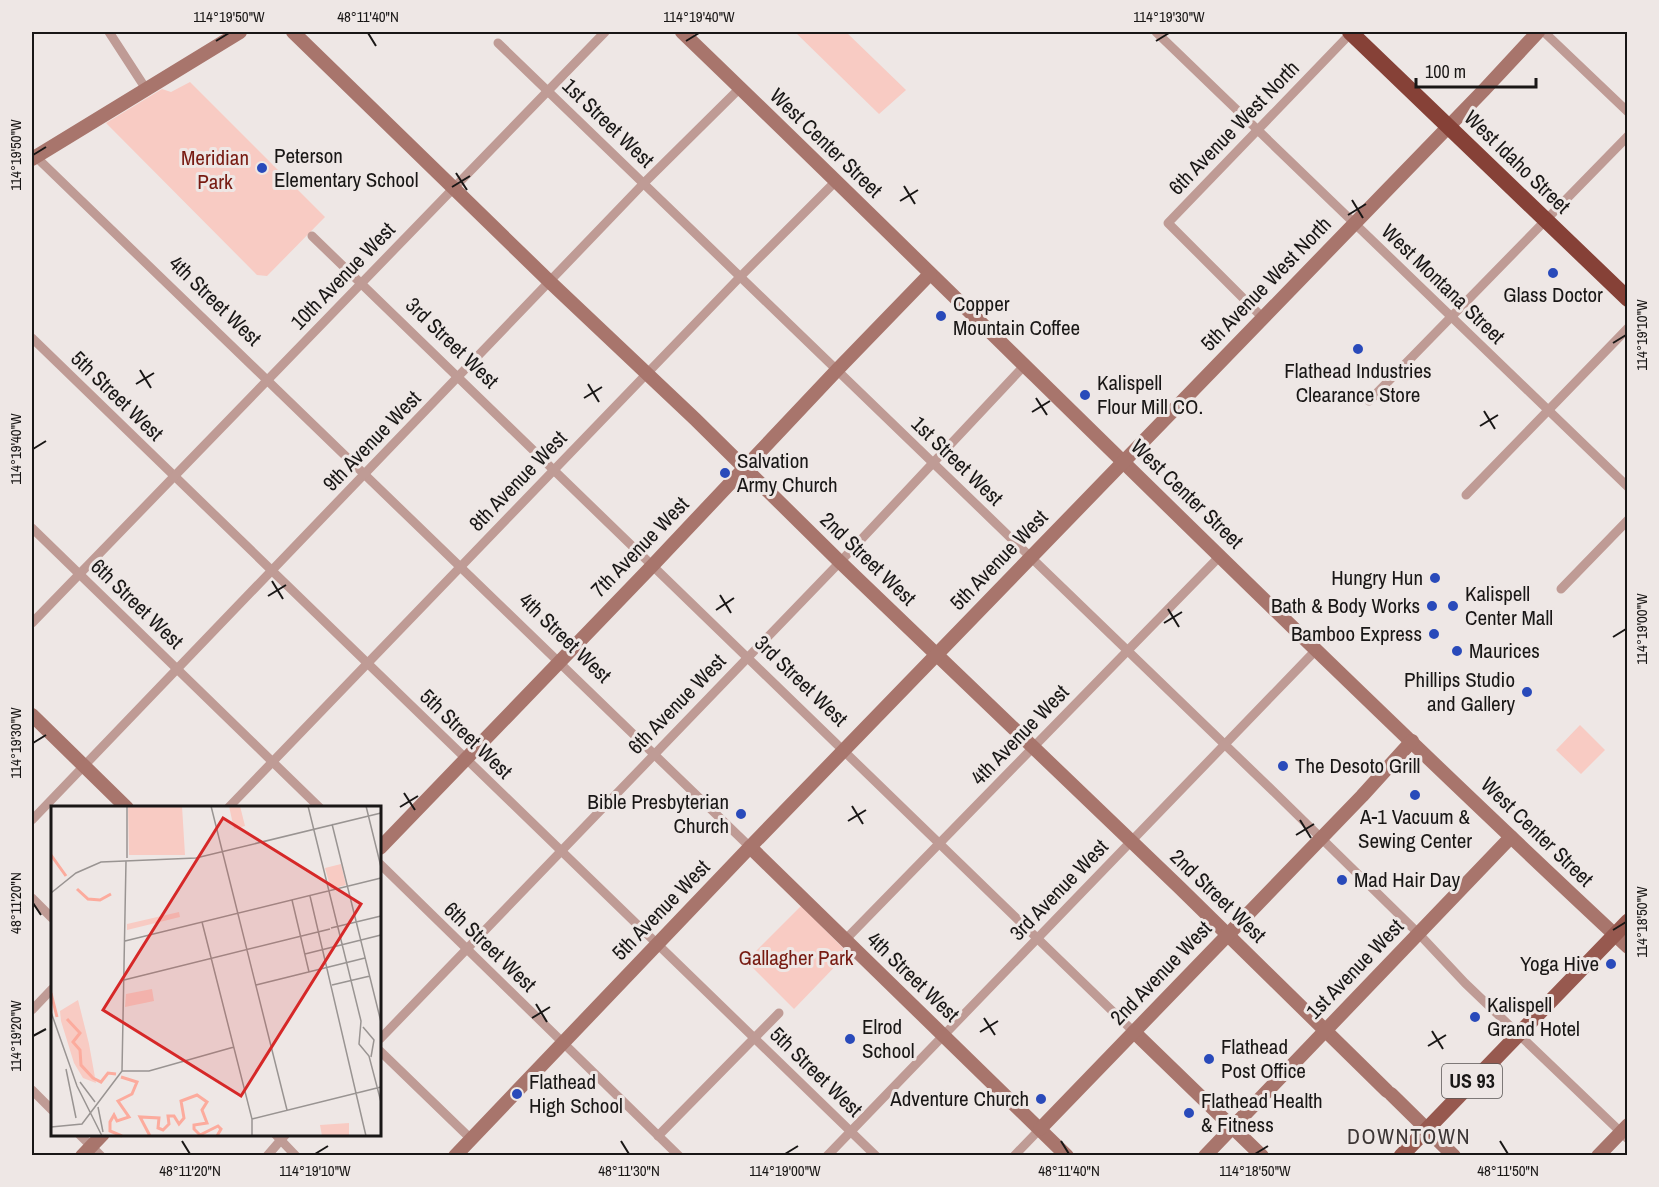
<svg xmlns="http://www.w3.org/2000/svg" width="1659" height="1187" viewBox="0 0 1659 1187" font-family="'Archivo Narrow',sans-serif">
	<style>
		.green { fill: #f8cbc3 }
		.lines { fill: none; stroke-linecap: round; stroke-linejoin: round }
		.street { stroke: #bf9b95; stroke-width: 9 }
		.secondary { stroke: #a8756c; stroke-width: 14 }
		.primary { stroke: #97594f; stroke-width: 15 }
		.highway { stroke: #864137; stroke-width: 16 }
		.ticks { fill: none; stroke: #191716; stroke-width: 2 }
		.poi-dot { fill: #294aba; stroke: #eee7e5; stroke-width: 2 }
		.labels { text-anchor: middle; stroke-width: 6; stroke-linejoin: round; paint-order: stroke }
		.shield { fill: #eee7e5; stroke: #595554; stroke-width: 1.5 }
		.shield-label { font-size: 20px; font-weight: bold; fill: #191716 }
		.street-label { font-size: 21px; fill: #191716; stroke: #eee7e5 }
		.poi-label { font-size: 21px; fill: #191716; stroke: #eee7e5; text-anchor: start }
		.park-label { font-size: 21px; fill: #771b12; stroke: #eee7e5 }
		.neighbourhood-label { font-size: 22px; letter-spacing: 1.5px; fill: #3c3635; stroke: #eee7e5 }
		.inset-river { fill: none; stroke: #fcab9d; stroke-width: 3 }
		.inset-road { fill: none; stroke: #999492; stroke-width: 1.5 }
		.view { fill: #d62828; fill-opacity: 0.15; stroke: #d62828; stroke-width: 3 }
		.inset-edge { fill: none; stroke: #191716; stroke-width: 3 }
		.neatline { fill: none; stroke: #191716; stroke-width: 2 }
		.ticks-label { font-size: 15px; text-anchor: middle; fill: #191716 }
	</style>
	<rect width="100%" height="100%" fill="#eee7e5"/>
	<!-- green -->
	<g class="green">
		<path d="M795 32H846L906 90 879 114Z"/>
		<path d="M190 82 325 217 267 276 257 275 106 123 162 89 171 92Z"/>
		<path d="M1580 725 1605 750 1581 774 1556 750Z"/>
		<path d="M801 906 848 953 794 1009 746 961Z"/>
	</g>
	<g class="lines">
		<!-- street -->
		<g class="street">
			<path d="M109 32 146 89"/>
			<path d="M1156 32 1628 487"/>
			<path d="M1544 32 1628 112"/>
			<path d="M498 43 1273 791 1419 934 1465 983 1628 1139"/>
			<path d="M33 154 750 847"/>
			<path d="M312 236 1134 1032"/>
			<path d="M1262 317 1168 223 1352 32"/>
			<path d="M32 338 876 1156"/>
			<path d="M1369 401 1628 136"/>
			<path d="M1466 495 1628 328"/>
			<path d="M32 528 320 808"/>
			<path d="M1561 589 1628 520"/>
			<path d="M32 623 605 32"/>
			<path d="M228 808 740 277 836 181"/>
			<path d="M32 820 644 183 740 88"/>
			<path d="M380 864 679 1156"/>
			<path d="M32 898 52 918"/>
			<path d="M845 940 1221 555"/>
			<path d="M32 1010 52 989"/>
			<path d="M380 1039 840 562 1024 366"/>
			<path d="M380 1051 471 1139"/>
			<path d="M32 1090 52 1110"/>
			<path d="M79 1134 101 1156"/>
			<path d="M275 1134 296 1156"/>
			<path d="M658 1136 779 1013"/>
			<path d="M267 1156 286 1134"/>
			<path d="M827 1156 1317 649"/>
			<path d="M1014 1156 1040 1129"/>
		</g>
		<!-- secondary -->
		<g class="secondary">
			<path d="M293 32 550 282 695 419 840 562 1179 887 1387 1091"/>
			<path d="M682 32C998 336 1307 648 1628 947"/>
			<path d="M32 159 240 32"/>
			<path d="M32 715 127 808"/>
			<path d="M750 847 1067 1156"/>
			<path d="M380 848 652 566 837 370 930 274"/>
			<path d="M1134 1032 1262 1156"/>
			<path d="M1391 1094 1454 1156"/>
			<path d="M1040 1129 1362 796 1412 741"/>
			<path d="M82 1156 103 1134"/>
			<path d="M455 1156 750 847 1484 90 1538 32"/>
			<path d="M1205 1156 1511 837"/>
			<path d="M1598 1156 1628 1125"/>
		</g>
		<!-- primary -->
		<path class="primary" d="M1401 1156 1628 921"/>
		<!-- highway -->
		<path class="highway" d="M1350 32 1628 299"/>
	</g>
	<!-- ticks -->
	<path class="ticks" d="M368 33 376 46M216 41 229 33M686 41 699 33M1156 41 1169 33M33 155 46 147M456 173 467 190M904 186 915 204M452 187 470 176M1352 200 1363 218M900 201 918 190M1348 215 1366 204M1613 343 1626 335M140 370 151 388M136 384 154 373M588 384 599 402M584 398 602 387M1036 398 1047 415M1484 411 1495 429M1032 412 1050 401M1480 426 1498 415M33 449 46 441M272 581 283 599M720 595 731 613M268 596 286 585M1168 609 1179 627M716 610 734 598M1164 623 1182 612M1613 637 1626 629M33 743 46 735M404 793 415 810M852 806 863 824M400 807 418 796M1300 820 1311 838M848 821 866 810M1296 835 1314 824M33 903 41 915M1613 930 1626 922M536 1004 547 1022M532 1018 550 1007M984 1018 995 1035M1432 1031 1443 1049M980 1032 998 1021M33 1036 46 1029M1428 1046 1446 1035M182 1141 190 1154M621 1141 629 1154M1061 1141 1069 1154M1500 1141 1508 1154M315 1154 328 1146M785 1154 798 1146M1255 1154 1268 1146"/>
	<!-- markers -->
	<g class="poi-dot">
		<circle cx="262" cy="168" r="6"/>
		<circle cx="1553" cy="273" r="6"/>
		<circle cx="941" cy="316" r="6"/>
		<circle cx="1358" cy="349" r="6"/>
		<circle cx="1085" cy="395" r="6"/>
		<circle cx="725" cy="473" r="6"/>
		<circle cx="1435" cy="578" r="6"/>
		<circle cx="1432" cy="606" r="6"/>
		<circle cx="1453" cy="606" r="6"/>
		<circle cx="1434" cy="634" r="6"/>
		<circle cx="1457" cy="651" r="6"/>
		<circle cx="1527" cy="692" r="6"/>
		<circle cx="1283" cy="766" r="6"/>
		<circle cx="1415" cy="795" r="6"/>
		<circle cx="741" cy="814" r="6"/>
		<circle cx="1342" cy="880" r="6"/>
		<circle cx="1611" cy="964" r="6"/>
		<circle cx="1475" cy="1017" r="6"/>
		<circle cx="850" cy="1039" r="6"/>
		<circle cx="1209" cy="1059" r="6"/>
		<circle cx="517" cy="1094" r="6"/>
		<circle cx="1041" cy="1099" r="6"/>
		<circle cx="1189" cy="1113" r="6"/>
	</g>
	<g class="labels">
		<!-- shield labels -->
		<rect class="shield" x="1442" y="1064" width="60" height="34" rx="4.5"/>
		<g class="shield-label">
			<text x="1472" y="1088">US 93</text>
		</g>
		<!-- street labels -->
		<g class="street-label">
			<text transform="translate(608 123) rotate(44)" y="7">1st Street West</text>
			<text transform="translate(1234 128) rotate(-46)" y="7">6th Avenue West North</text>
			<text transform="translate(826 143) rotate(44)" y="7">West Center Street</text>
			<text transform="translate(1517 162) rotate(44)" y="7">West Idaho Street</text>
			<text transform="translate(343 276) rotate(-46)" y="7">10th Avenue West</text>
			<text transform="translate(1266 284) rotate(-46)" y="7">5th Avenue West North</text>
			<text transform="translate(1443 284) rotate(44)" y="7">West Montana Street</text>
			<text transform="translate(215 301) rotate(44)" y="7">4th Street West</text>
			<text transform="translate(452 343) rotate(44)" y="7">3rd Street West</text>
			<text transform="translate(117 396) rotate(44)" y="7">5th Street West</text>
			<text transform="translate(372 441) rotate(-46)" y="7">9th Avenue West</text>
			<text transform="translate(957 461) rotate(44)" y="7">1st Street West</text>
			<text transform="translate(518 481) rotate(-46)" y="7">8th Avenue West</text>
			<text transform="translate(1187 494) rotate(44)" y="7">West Center Street</text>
			<text transform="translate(640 547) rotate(-46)" y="7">7th Avenue West</text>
			<text transform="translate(868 559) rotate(44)" y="7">2nd Street West</text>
			<text transform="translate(999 560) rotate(-46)" y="7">5th Avenue West</text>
			<text transform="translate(137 604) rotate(44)" y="7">6th Street West</text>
			<text transform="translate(565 638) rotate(44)" y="7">4th Street West</text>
			<text transform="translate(801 681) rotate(44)" y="7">3rd Street West</text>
			<text transform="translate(677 704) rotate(-46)" y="7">6th Avenue West</text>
			<text transform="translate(466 734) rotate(44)" y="7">5th Street West</text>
			<text transform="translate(1020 735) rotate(-46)" y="7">4th Avenue West</text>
			<text transform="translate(1537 832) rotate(44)" y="7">West Center Street</text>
			<text transform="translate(1059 890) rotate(-46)" y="7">3rd Avenue West</text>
			<text transform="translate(1218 896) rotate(44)" y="7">2nd Street West</text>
			<text transform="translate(661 910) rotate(-46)" y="7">5th Avenue West</text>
			<text transform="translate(490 947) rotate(44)" y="7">6th Street West</text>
			<text transform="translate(1355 969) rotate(-46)" y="7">1st Avenue West</text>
			<text transform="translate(1161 973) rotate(-46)" y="7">2nd Avenue West</text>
			<text transform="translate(913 977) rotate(44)" y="7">4th Street West</text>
			<text transform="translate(816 1072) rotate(44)" y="7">5th Street West</text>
		</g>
		<!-- poi labels -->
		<g class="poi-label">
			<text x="274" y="163">Peterson<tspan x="274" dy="24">Elementary School</tspan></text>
			<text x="1553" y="302" text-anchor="middle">Glass Doctor</text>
			<text x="953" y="311">Copper<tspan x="953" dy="24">Mountain Coffee</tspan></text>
			<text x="1358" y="378" text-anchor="middle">Flathead Industries<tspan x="1358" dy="24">Clearance Store</tspan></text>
			<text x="1097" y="390">Kalispell<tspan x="1097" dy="24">Flour Mill CO.</tspan></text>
			<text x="737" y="468">Salvation<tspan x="737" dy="24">Army Church</tspan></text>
			<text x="1423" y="585" text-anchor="end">Hungry Hun</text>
			<text x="1465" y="601">Kalispell<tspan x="1465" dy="24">Center Mall</tspan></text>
			<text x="1420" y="613" text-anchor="end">Bath &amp; Body Works</text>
			<text x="1422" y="641" text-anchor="end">Bamboo Express</text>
			<text x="1469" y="658">Maurices</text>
			<text x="1515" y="687" text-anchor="end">Phillips Studio<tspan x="1515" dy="24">and Gallery</tspan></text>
			<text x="1295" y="773">The Desoto Grill</text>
			<text x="729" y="809" text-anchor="end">Bible Presbyterian<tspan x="729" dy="24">Church</tspan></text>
			<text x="1415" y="824" text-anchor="middle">A-1 Vacuum &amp;<tspan x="1415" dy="24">Sewing Center</tspan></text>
			<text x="1354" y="887">Mad Hair Day</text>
			<text x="1599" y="971" text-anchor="end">Yoga Hive</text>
			<text x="1487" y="1012">Kalispell<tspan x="1487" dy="24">Grand Hotel</tspan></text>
			<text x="862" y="1034">Elrod<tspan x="862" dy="24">School</tspan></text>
			<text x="1221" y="1054">Flathead<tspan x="1221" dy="24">Post Office</tspan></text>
			<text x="529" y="1089">Flathead<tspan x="529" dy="24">High School</tspan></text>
			<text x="1029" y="1106" text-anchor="end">Adventure Church</text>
			<text x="1201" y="1108">Flathead Health<tspan x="1201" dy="24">&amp; Fitness</tspan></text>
		</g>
		<!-- park labels -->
		<g class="park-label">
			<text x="215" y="165">Meridian<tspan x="215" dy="24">Park</tspan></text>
			<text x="796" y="965">Gallagher Park</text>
		</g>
		<!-- neighbourhood labels -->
		<g class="neighbourhood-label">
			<text x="1409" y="1144">DOWNTOWN</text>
		</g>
	</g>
	<!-- overview -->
	<g transform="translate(51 806)">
		<rect width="330" height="330" fill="#eee7e5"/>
		<path d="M77 0H131L134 49H78ZM178 0H189L194 20 183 23ZM290 58 295 79 280 83 274 62ZM128 106 129 111 76 124V118ZM101 183 103 195 74 201 75 188ZM27 194 38 238 45 277 32 272 23 257 10 215 9 205ZM298 317V330H271L269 319Z" fill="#f8cbc3"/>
		<path class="inset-river" d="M0 49 15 70M26 83 37 93 49 94 60 88M0 187 6 211M16 213 29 227 22 236 29 244 30 259 42 272 50 276 57 267 65 268M70 271 86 276 81 288 67 295 78 311 66 315 63 309 59 316V325L71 330M99 330 89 311 108 312 107 322 112 324 118 318 117 310H123L128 318 133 312 130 295 146 289 156 296 151 304 156 317 143 319V323L149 329 167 320 170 323 166 330"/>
		<path class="inset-road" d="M76 0V52M160 0 236 304M257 0 310 215 308 238 318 250 330 296M315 0 330 61M281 18 330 216M0 87 25 67 50 56 145 52 330 7M259 90 315 330M241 94 258 166M151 116 201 313V330M280 122 330 110M74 135 330 72M254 148 330 129M73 174 279 123M205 179 314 152M281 179 319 170M0 206 26 280 51 330M312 221 323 234 320 251M15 263 25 312M71 265 75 55M71 265H98L183 241M29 276 44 296M47 301 52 326M201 313 330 281M0 321 31 318 71 265"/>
		<path class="view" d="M172 12 310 98 190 290 52 204Z"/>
		<rect width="330" height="330" class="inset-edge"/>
	</g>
	<!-- border -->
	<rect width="1659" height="1187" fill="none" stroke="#eee7e5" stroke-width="66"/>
	<!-- scale -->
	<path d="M1416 78v9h120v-9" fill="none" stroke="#191716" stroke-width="3"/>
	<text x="1425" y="78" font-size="18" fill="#191716" stroke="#eee7e5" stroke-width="4.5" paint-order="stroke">100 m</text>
	<rect x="33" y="33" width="1593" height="1121" class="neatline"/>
	<g class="ticks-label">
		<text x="229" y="22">114°19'50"W</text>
		<text x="368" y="22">48°11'40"N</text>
		<text x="699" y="22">114°19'40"W</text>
		<text x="1169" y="22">114°19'30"W</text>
		<text transform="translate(16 155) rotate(-90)" y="5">114°19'50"W</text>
		<text transform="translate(1642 335) rotate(-90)" y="5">114°19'10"W</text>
		<text transform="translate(16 449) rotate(-90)" y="5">114°19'40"W</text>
		<text transform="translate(1642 629) rotate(-90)" y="5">114°19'00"W</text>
		<text transform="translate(16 743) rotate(-90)" y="5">114°19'30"W</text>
		<text transform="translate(16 903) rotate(-90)" y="5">48°11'20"N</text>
		<text transform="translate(1642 922) rotate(-90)" y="5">114°18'50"W</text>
		<text transform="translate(16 1036) rotate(-90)" y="5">114°19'20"W</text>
		<text x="190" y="1176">48°11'20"N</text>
		<text x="315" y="1176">114°19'10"W</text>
		<text x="629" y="1176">48°11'30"N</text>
		<text x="785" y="1176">114°19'00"W</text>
		<text x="1069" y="1176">48°11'40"N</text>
		<text x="1255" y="1176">114°18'50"W</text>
		<text x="1508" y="1176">48°11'50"N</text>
	</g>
</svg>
